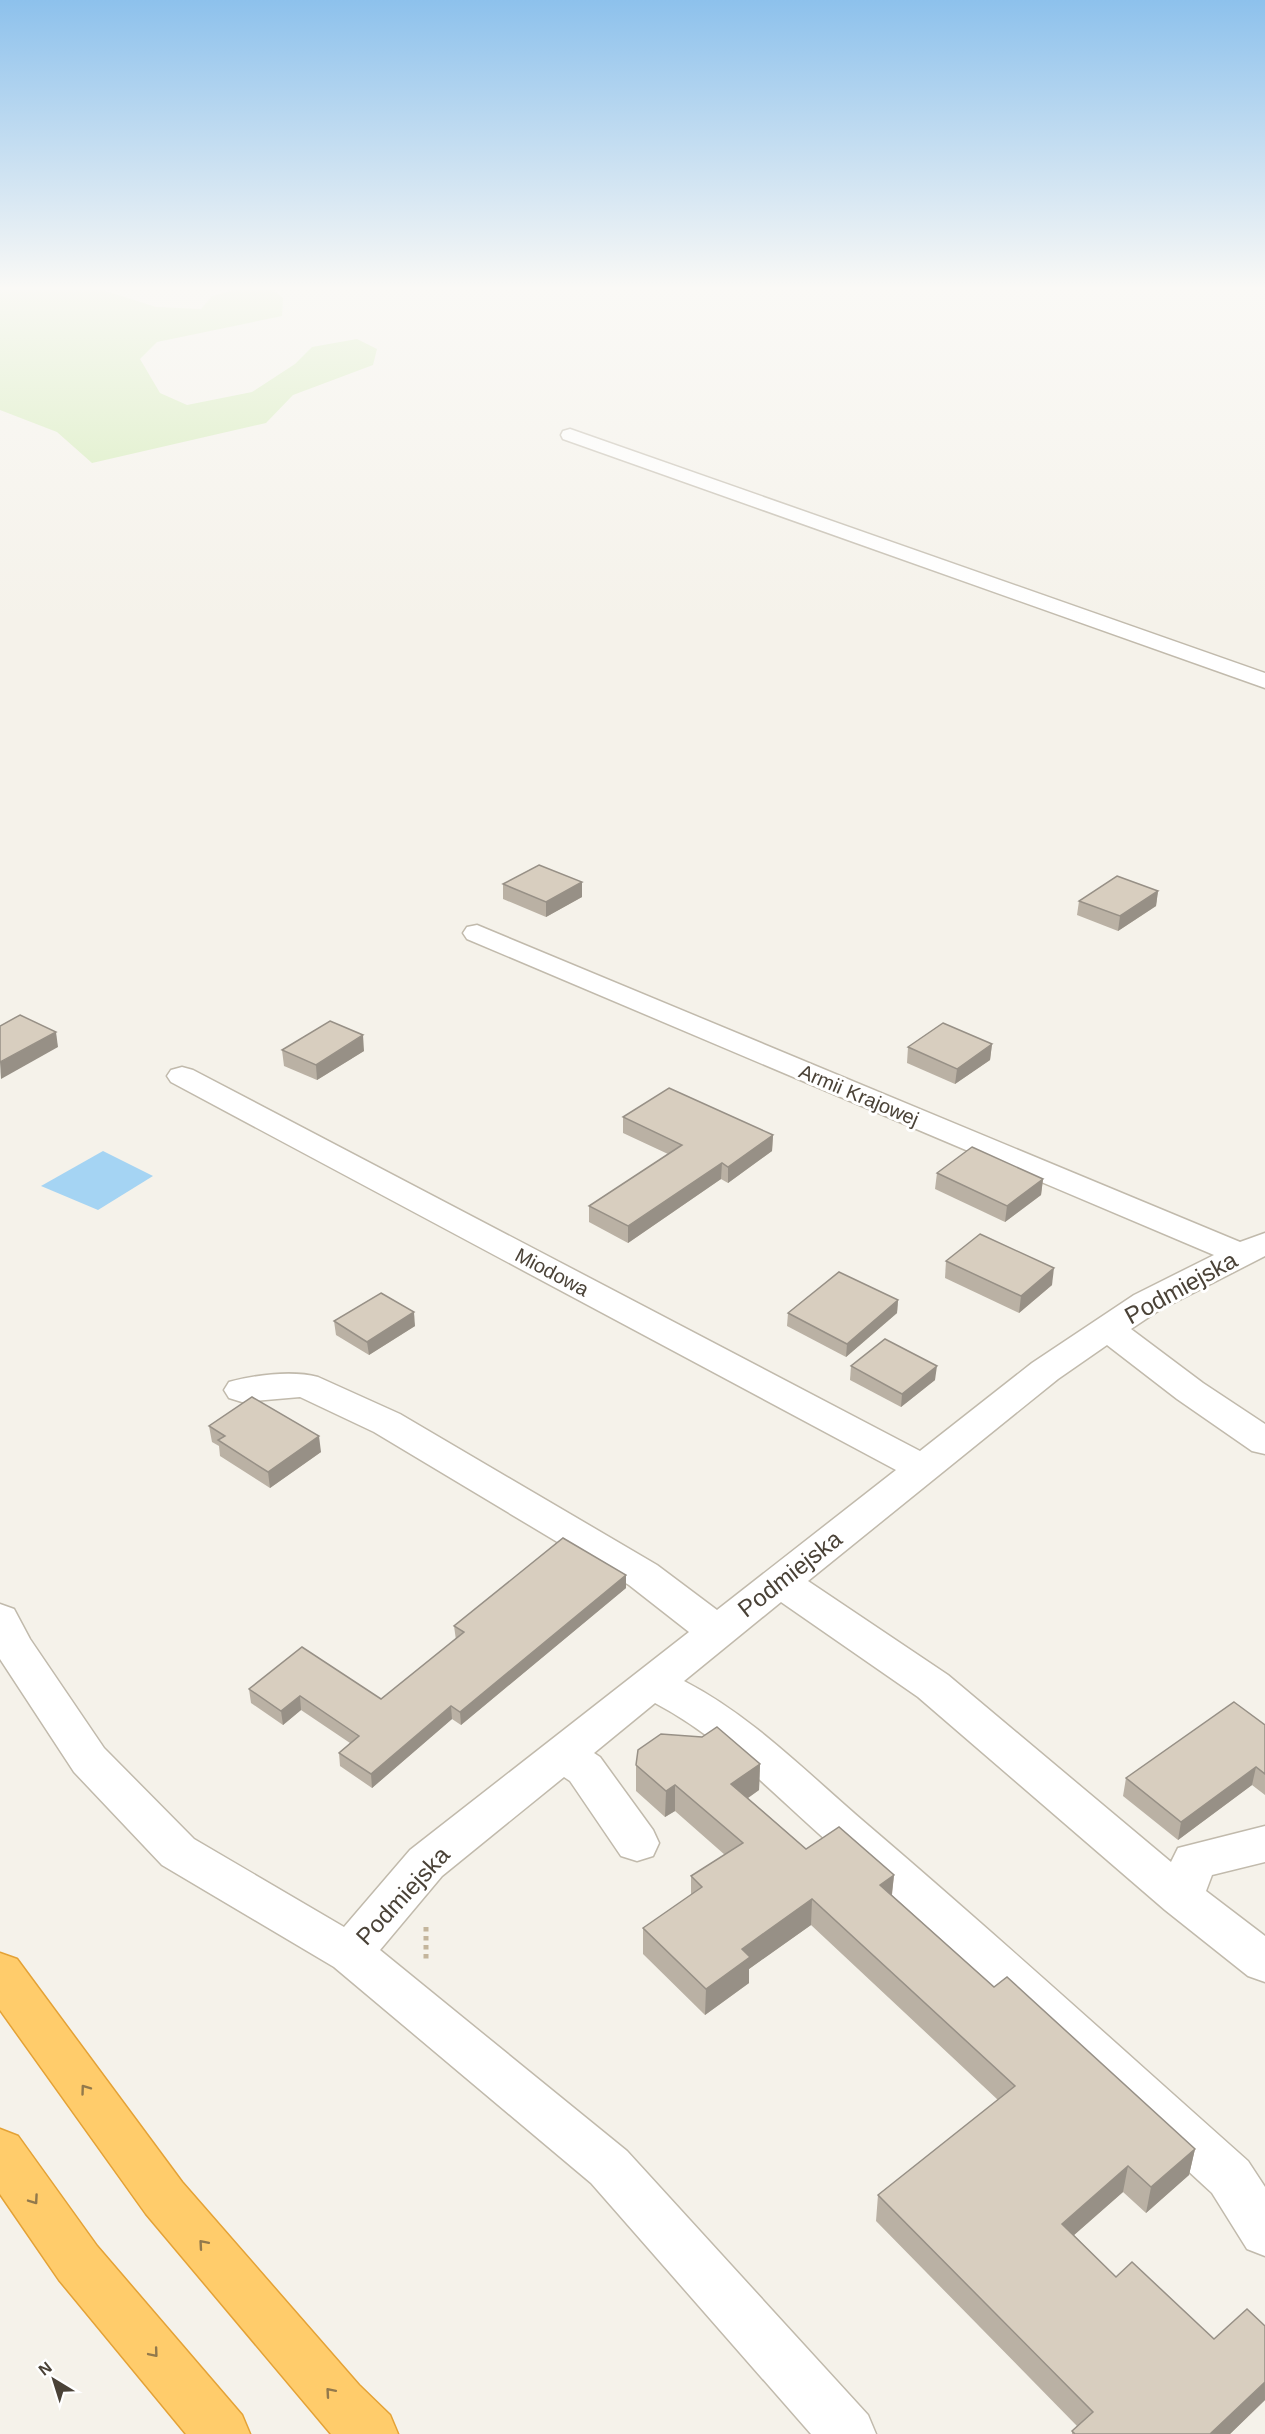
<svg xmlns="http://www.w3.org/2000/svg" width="1265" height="2434" viewBox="0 0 1265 2434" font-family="Helvetica,sans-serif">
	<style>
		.green { fill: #d1ebb2 }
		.water { fill: #a5d4f3 }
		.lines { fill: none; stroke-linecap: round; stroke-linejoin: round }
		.minor-casing { stroke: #c1baac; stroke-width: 3 }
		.highway-casing { stroke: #e4a236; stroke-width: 3 }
		.path { stroke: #c4b59c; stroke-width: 5; stroke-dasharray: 4.5 4.5; stroke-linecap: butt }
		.minor { fill: #fff; fill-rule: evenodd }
		.highway { fill: #ffcc6b; fill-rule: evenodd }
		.wall { fill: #bab1a4 }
		.shaded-wall { fill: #979086 }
		.building { fill: #d8cebf; stroke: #979086; stroke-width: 1.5 }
		.oneway { stroke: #92794c }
		.labels { text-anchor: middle; stroke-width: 6; stroke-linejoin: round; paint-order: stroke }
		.street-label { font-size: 20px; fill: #4a4237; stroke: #fff }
		.near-street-label { font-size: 24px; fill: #4a4237; stroke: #fff }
	</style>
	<rect width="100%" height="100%" fill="#f5f2ea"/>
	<!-- green -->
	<path class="green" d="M0 285H87L156 307 201 309 212 296 253 285H312L270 288 283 298 282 316 157 342 140 359 160 393 187 405 252 392 295 364 312 347 357 339 377 349 373 365 293 395 266 423 92 463 57 432 0 410Z"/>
	<!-- water -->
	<path class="water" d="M103 1151 153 1176 98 1210 41 1186Z"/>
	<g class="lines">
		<defs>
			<g id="minor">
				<path d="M570 429 1265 673V688L563 439 561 435 563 431Z"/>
				<path d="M477 925 1240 1242 1265 1233V1256L1158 1311 1131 1329 1203 1383 1265 1424V1454L1252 1451 1177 1399 1107 1345 1058 1379 808 1581 948 1675 1171 1862 1178 1848 1265 1826V1862L1212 1875 1206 1891 1265 1936V1982L1248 1976 1165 1910 918 1697 781 1602 684 1681C754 1717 810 1776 869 1826 998 1936 1122 2049 1248 2161L1265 2187V2256L1247 2249 1212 2193C1087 2078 963 1961 836 1849 778 1799 724 1739 655 1703L594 1753 600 1757 653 1830 659 1843 653 1856 637 1861 621 1856 570 1781 564 1777 442 1876 380 1950 627 2151 868 2415 876 2434H811L591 2183 334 1967 162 1865 74 1772 0 1659V1604L14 1609 30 1639 104 1748 194 1839 344 1927 410 1850 689 1632 629 1585 374 1432 300 1397 242 1402 229 1398 224 1390 229 1382C255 1375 292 1370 318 1377L400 1414 657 1565 717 1610 896 1470 171 1082 167 1076 171 1070 182 1067 193 1070 920 1451 1032 1363 1134 1295 1214 1255 467 939 463 933 467 927Z"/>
			</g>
			<g id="highway">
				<path d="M0 1953 17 1959 182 2182 359 2385 390 2415 398 2434H331L146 2214 0 2010Z"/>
				<path d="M0 2129 18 2136 97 2246 242 2415 250 2434H186L59 2280 0 2194Z"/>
			</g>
		</defs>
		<!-- minor casing -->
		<use href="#minor" class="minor-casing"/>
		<!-- highway casing -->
		<use href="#highway" class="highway-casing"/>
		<!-- path -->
		<path class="path" d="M426 1927V1961"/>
		<!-- minor -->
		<use href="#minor" class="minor"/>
		<!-- highway -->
		<use href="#highway" class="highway"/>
	</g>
	<!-- wall -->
	<g class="wall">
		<path d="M582 882V897L546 917 503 899V884Z"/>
		<path d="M1158 891 1156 906 1118 931 1077 915 1079 901Z"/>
		<path d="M992 1044 990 1060 955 1084 907 1063 908 1047Z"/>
		<path d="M282 1050 364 1051 317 1080 284 1066Z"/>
		<path d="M623 1117 773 1135 772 1151 728 1183 721 1179 628 1243 589 1222V1206L668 1154 623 1133Z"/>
		<path d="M937 1173 1043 1179 1041 1195 1005 1222 935 1189Z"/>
		<path d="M946 1261 1052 1285 1019 1313 945 1278Z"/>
		<path d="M898 1300 897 1313 846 1357 787 1326 788 1313Z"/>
		<path d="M334 1321 415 1326 369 1355 336 1335Z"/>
		<path d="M851 1366 935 1380 901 1407 850 1380Z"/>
		<path d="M209 1426 321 1452 270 1488 220 1456 219 1446 212 1442Z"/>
		<path d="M626 1575V1588L461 1725 452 1719 372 1788 340 1766 339 1753 350 1743 301 1710 283 1725 251 1703 249 1689 381 1699 456 1640 454 1626Z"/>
		<path d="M1265 1725V1795L1252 1785 1178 1840 1123 1796 1126 1778Z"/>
		<path d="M760 1764 759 1790 748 1798 806 1849 894 1875 892 1895 994 1987 1195 2149 1189 2175 1146 2213 1123 2192 1074 2235 1116 2277 1265 2400 1230 2434H1072V2431L1077 2426 876 2221 878 2195 998 2100 811 1925 749 1969V1983L705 2015 643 1954V1928L691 1895V1876L725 1855 675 1811 665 1817 636 1791V1765Z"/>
	</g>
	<!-- shaded-wall -->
	<g class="shaded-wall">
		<path d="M582 882V897L546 917V902Z"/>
		<path d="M1158 891 1156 906 1118 931 1120 916Z"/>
		<path d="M56 1032 58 1047 1 1079 0 1062Z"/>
		<path d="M363 1035 364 1051 317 1080 316 1065Z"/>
		<path d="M992 1044 990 1060 955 1084 957 1069Z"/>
		<path d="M773 1135 772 1151 728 1183V1167Z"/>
		<path d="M722 1163 721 1179 628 1243V1226Z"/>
		<path d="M1043 1179 1041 1195 1005 1222 1007 1206Z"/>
		<path d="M1054 1268 1052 1285 1019 1313 1021 1296Z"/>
		<path d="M898 1300 897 1313 846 1357 847 1344Z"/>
		<path d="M414 1312 415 1326 369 1355 367 1342Z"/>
		<path d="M937 1366 935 1380 901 1407 902 1394Z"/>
		<path d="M319 1436 321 1452 270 1488 268 1472Z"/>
		<path d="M626 1575V1588L461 1725 460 1712Z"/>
		<path d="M300 1696 301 1710 283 1725 281 1711Z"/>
		<path d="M451 1706 452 1719 372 1788 371 1774Z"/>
		<path d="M760 1764 759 1790 731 1810V1784Z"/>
		<path d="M1256 1767 1252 1785 1178 1840 1181 1822Z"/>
		<path d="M675 1785V1811L665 1817 666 1791Z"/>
		<path d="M894 1875 891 1901 880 1885Z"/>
		<path d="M812 1899 811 1925 749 1969V1983L705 2015 706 1989 742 1949Z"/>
		<path d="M1195 2149 1189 2175 1146 2213 1151 2187Z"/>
		<path d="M1128 2166 1123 2192 1057 2250 1062 2224Z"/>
		<path d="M1265 2382V2400L1230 2434H1210Z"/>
	</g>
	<!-- building -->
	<g class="building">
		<path d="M539 865 582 882 546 902 503 884Z"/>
		<path d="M1117 876 1158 891 1120 916 1079 901Z"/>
		<path d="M20 1015 56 1032 0 1062V1026Z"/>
		<path d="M330 1021 363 1035 316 1065 282 1050Z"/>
		<path d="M943 1023 992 1044 957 1069 908 1047Z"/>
		<path d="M669 1088 773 1135 728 1167 722 1163 628 1226 589 1206 682 1145 623 1117Z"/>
		<path d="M972 1147 1043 1179 1007 1206 937 1173Z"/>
		<path d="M980 1234 1054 1268 1021 1296 946 1261Z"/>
		<path d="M839 1272 898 1300 847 1344 788 1313Z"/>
		<path d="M381 1293 414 1312 367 1342 334 1321Z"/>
		<path d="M885 1339 937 1366 902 1394 851 1366Z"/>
		<path d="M252 1397 319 1436 268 1472 218 1440 225 1436 209 1426Z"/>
		<path d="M563 1538 626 1575 460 1712 451 1706 371 1774 339 1753 359 1736 300 1696 281 1711 249 1689 302 1647 381 1699 464 1632 454 1626Z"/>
		<path d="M1234 1702 1265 1725V1774L1256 1767 1181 1822 1126 1778Z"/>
		<path d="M717 1727 760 1764 731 1784 806 1849 839 1827 894 1875 880 1885 994 1987 1007 1977 1195 2149 1151 2187 1128 2166 1062 2224 1116 2277 1132 2262 1214 2339 1247 2309 1265 2326V2382L1210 2434H1075L1072 2431 1093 2412 878 2195 1015 2086 812 1899 742 1949 750 1957 706 1989 643 1928 702 1887 691 1876 743 1843 675 1785 666 1791 636 1765 638 1750 661 1734 702 1737Z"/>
	</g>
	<!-- one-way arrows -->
	<defs><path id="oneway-chevron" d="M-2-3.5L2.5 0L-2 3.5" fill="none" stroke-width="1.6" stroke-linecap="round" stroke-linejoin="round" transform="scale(1.5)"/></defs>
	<g class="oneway">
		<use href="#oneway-chevron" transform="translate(85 2089) rotate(-126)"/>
		<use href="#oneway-chevron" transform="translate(34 2200) rotate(55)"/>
		<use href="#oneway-chevron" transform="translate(203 2244) rotate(-131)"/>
		<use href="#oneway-chevron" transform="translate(154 2353) rotate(50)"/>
		<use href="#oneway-chevron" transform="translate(330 2392) rotate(-131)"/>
	</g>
	<!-- sky -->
	<linearGradient id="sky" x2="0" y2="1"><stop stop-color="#8dc1ec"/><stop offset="0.46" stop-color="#faf9f6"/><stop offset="1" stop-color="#faf9f6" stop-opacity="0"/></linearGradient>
	<rect width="1265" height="626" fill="url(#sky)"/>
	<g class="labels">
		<!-- street labels -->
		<g class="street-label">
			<text transform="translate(859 1095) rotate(23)" y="7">Armii Krajowej</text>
			<text transform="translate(552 1272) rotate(28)" y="7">Miodowa</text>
		</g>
		<!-- near-street labels -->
		<g class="near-street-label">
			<text transform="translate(1181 1288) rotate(-29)" y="8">Podmiejska</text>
			<text transform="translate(790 1574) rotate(-38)" y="8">Podmiejska</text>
			<text transform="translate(403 1896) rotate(-47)" y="8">Podmiejska</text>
		</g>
	</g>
	<!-- north arrow -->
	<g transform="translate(54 2380) rotate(322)" stroke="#ffffff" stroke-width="4.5" paint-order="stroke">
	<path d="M0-4.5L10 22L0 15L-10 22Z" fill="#4a4237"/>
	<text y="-9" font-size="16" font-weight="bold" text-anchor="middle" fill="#4a4237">N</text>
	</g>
</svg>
